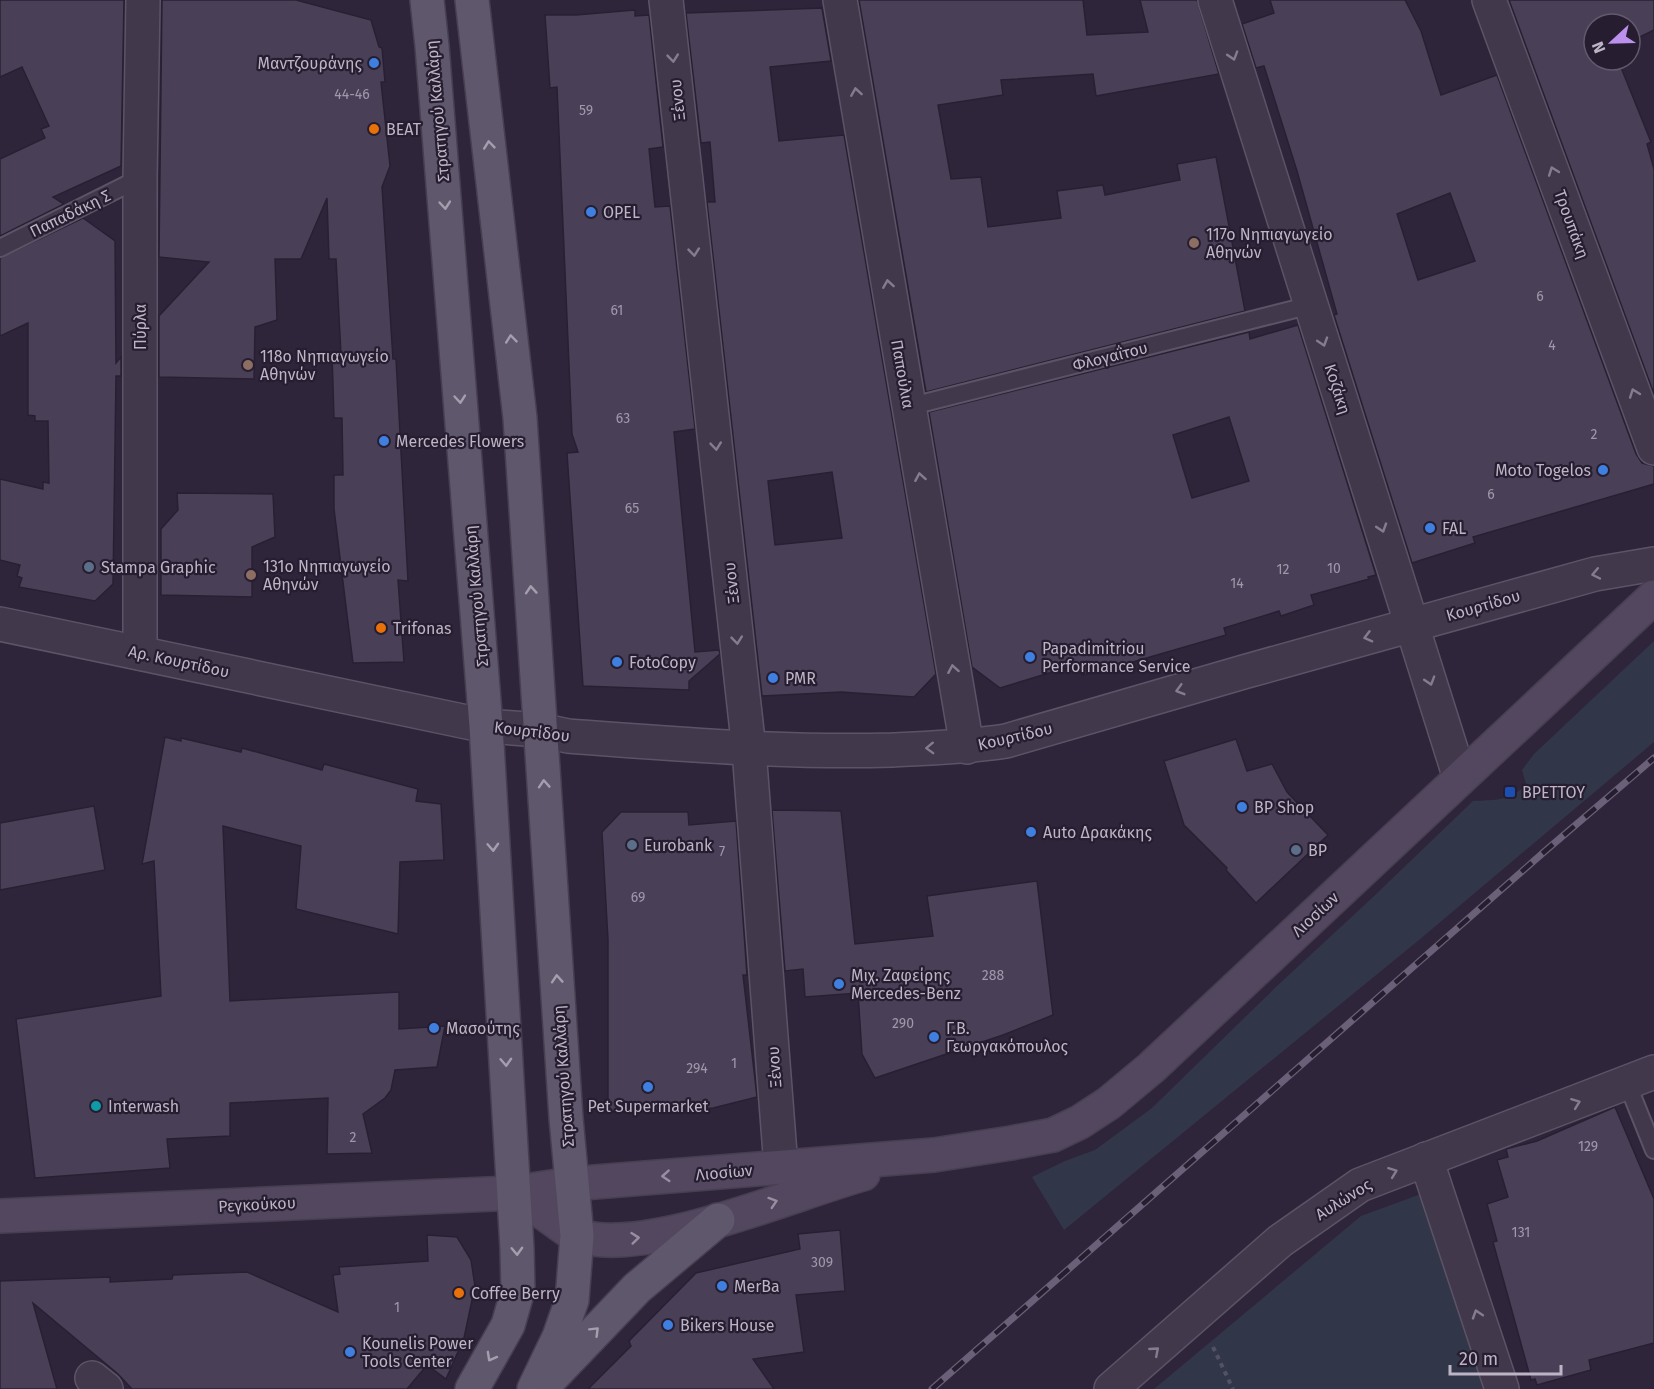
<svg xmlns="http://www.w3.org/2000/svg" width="1654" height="1389" viewBox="0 0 1654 1389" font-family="'Fira Sans',sans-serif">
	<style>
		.park { fill: #313748 }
		.building { fill: #494058; stroke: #282032; stroke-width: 1.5; fill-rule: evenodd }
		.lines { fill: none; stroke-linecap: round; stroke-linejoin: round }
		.service-casing { stroke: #5c5466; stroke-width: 20 }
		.minor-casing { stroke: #5c5466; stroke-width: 36 }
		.tertiary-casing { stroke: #5c5466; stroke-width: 36 }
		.secondary-casing { stroke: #473f51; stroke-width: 36 }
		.primary-casing { stroke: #473f51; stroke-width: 36 }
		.path { stroke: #525264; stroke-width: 4; stroke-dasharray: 4.5 4.5; stroke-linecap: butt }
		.service { stroke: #41394b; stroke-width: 16 }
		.minor { stroke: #41394b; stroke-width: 33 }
		.tertiary { stroke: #41394b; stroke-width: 33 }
		.secondary { stroke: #52475e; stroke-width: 33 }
		.primary { stroke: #5f576b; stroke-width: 33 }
		.rail-casing { stroke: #6a6077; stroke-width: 7 }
		.rail { stroke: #261e30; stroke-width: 4.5; stroke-dasharray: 14; stroke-linecap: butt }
		.oneway { stroke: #857d8f }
		.oneway2 { stroke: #a69eaf }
		.oneway3 { stroke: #988ea2 }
		.shop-dot { fill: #3f7fe0; stroke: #261e30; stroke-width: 2 }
		.food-dot { fill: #e8710a; stroke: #261e30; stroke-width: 2 }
		.education-dot { fill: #8d6e63; stroke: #261e30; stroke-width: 2 }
		.service-dot { fill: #5c6f8a; stroke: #261e30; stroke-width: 2 }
		.transit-dot { fill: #1a4fb4; stroke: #261e30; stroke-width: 2 }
		.culture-dot { fill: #0f9aa8; stroke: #261e30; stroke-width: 2 }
		.labels { text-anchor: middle; stroke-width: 4.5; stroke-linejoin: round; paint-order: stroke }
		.number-label { font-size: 14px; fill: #a098aa }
		.poi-label { font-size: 16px; fill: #bdb5c6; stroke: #261e30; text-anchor: start }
		.street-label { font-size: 16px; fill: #bdb5c6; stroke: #261e30 }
	</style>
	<rect width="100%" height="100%" fill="#2e253b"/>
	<!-- park -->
	<g class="park">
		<path d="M1654 641V742L1419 940 1064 1230 1032 1177 1065 1161 1095 1150 1152 1108 1277 986 1372 898 1473 801C1494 800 1512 801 1526 784L1522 770 1534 754Z"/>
		<path d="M1432 1190 1491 1389H1154L1361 1216Z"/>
	</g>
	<!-- building -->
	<g class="building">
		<path d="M0 0H124L121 166 53 197 64 204 0 236V159L45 138 41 129 49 126 22 67 0 77Z"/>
		<path d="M162 0H296L371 20 379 47 382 48 385 82H381L390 166 382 187 393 359H396L408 581 398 580 404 662 353 663 334 509V475H343L342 418H334L332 353 341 354 336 259H329L327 198 301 259H275L277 320 255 327 254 379 159 377V316L209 262 159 257Z"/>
		<path d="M859 0H1083L1087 35 1148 32 1140 0H1197L1219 74 1096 96 1093 74 1001 80 1003 95 938 105 951 179 981 177 988 227 1061 218 1057 191 1103 185 1105 195 1180 180 1177 164 1216 157 1245 311 926 392Z"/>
		<path d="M1270 0H1405L1421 31 1441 95 1497 75 1636 454 1642 463 1654 466V484L1473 537 1475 543 1412 563 1334 315 1337 314 1297 171 1264 66 1256 68 1242 24 1274 13ZM1450 193 1475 261 1418 280 1397 214Z"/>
		<path d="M1509 0H1654V30L1630 42V24H1594V60H1618L1651 142 1647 144 1654 169V394Z"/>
		<path d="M822 8 831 61 770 67 779 141 844 135 936 674 914 697 841 692 762 696 707 202H715L710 142 701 143 686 13ZM832 472 842 538 775 545 768 481Z"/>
		<path d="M635 10V16L649 15 663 147 649 149 655 207 670 206 695 429 674 432 695 652 719 650 720 654 689 681V690L583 686 567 453 578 452 572 434 557 87 550 88 545 15H576Z"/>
		<path d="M83 218 115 241 116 363 121 357V376H116L113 584 95 601 19 587 22 578 17 576 20 565 0 560V479L43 489V482L49 483 48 421H35V416L28 415V323L0 336V258Z"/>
		<path d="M1298 325 1376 575 1368 577 1369 579 1311 595 1314 605 1281 616 1279 611 1224 628 1226 635 1112 668 1082 675 1079 664 1000 688 972 667 929 412 1249 332 1250 339ZM1229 417 1249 481 1192 498 1173 435Z"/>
		<path d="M177 493 273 494 275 537 252 547V597L161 595V529L178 510Z"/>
		<path d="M165 737 181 741V738L241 752 242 748 322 770 324 764 418 789 416 801 441 804 444 860 400 862 398 934 296 909 301 846 223 826 230 1001 399 992V1029L445 1026 437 1067 395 1070 391 1090 385 1098 363 1114 372 1153 327 1154 328 1098 230 1103V1136L167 1139 170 1168 35 1178 16 1019 161 996 154 861 142 864Z"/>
		<path d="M1236 739 1247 771 1272 764 1287 792 1328 835 1256 903 1226 870 1227 868 1184 825 1164 761Z"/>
		<path d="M94 806 105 870 0 890V823Z"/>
		<path d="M772 810 841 811 855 944 933 936 927 896 1037 881 1053 1015 1003 1035 875 1078 862 1054 858 993 805 997 803 969 785 971Z"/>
		<path d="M621 812H688L689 825 736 821 747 975H743L757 1097 713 1108 608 1112V940L602 832Z"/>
		<path d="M1615 1107 1654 1199V1343L1589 1360 1591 1370 1537 1385 1535 1379 1531 1380 1493 1242 1497 1241 1487 1204 1508 1197 1497 1160 1508 1157 1506 1149 1537 1141Z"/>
		<path d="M840 1230 845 1291 796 1295 804 1352 753 1359 774 1389H588L631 1346 629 1341 696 1273 800 1249 798 1234Z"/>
		<path d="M427 1235 457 1237 471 1260 475 1286 464 1338 446 1379 427 1365 407 1389H132L118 1374 33 1303 57 1389H0V1281L110 1277V1282L172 1279 173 1275 247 1272 338 1312 333 1275 340 1274 339 1267 428 1261Z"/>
	</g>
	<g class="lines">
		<defs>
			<g id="service">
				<path d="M0 248 140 178"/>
				<path d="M908 407 1311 305"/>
				<path d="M1627 1083 1654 1150"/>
			</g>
			<g id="minor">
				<path d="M666 0 749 750 781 1167"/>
				<path d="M840 0 967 747"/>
				<path d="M1215 0 1460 778"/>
				<path d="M1489 0 1654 448"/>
				<path d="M0 624 486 726 540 730 568 736C677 744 783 753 892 750 931 748 968 747 1006 741L1247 671 1595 574 1654 564"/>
				<path d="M140 653V178L143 0"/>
				<path d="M1426 1159 1502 1389"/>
				<path d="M92 1378 106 1389"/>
			</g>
			<path id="tertiary" d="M1111 1389 1280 1241 1360 1185 1654 1072"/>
			<g id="secondary">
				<path d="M513 1193C529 1203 544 1213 559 1224 565 1228 572 1234 578 1236 648 1257 791 1194 863 1174"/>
				<path d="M0 1216 513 1193 570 1184 934 1155 1011 1143 1053 1135 1080 1122 1109 1103 1151 1068 1654 597"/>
			</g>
			<g id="primary">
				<path d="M427 0 432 46 486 726 517 1248 518 1290 508 1325 472 1389"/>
				<path d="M472 0 520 418 566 1118 577 1236 572 1300 559 1337 534 1389"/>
				<path d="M550 1379 637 1288 718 1220"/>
			</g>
		</defs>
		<!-- service casing -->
		<use href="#service" class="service-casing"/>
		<!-- minor casing -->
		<use href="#minor" class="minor-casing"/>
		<!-- tertiary casing -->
		<use href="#tertiary" class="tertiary-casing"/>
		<!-- secondary casing -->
		<use href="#secondary" class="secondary-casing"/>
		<!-- primary casing -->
		<use href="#primary" class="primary-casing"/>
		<!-- path -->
		<path class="path" d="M1213 1347 1233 1389"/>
		<!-- service -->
		<use href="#service" class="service"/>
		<!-- minor -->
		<use href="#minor" class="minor"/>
		<!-- tertiary -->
		<use href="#tertiary" class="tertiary"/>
		<!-- secondary -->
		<use href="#secondary" class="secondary"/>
		<!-- primary -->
		<use href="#primary" class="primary"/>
		<defs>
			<path id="rail" d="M932 1389 1544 852 1654 758"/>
		</defs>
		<!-- rail casing -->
		<use href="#rail" class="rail-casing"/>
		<!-- rail -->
		<use href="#rail" class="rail"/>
	</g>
	<!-- one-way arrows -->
	<defs><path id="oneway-chevron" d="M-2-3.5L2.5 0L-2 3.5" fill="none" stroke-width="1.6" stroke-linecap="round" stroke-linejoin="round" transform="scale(1.5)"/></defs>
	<g class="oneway">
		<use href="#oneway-chevron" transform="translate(1233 56) rotate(73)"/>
		<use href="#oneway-chevron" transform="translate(673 58) rotate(84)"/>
		<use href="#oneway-chevron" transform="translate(856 92) rotate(-99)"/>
		<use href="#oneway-chevron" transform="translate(1553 171) rotate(-110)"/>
		<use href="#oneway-chevron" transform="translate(694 252) rotate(84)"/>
		<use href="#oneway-chevron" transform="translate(888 284) rotate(-99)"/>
		<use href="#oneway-chevron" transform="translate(1323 342) rotate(72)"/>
		<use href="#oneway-chevron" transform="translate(1634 393) rotate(-110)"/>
		<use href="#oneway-chevron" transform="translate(716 446) rotate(84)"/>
		<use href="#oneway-chevron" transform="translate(920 477) rotate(-100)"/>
		<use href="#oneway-chevron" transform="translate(1382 528) rotate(72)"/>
		<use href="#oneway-chevron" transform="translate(1596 574) rotate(168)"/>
		<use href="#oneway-chevron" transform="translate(1368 637) rotate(165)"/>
		<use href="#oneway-chevron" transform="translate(737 640) rotate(84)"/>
		<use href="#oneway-chevron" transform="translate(953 669) rotate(-100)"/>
		<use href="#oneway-chevron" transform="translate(1430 681) rotate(73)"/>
		<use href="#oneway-chevron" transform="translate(1180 690) rotate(164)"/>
		<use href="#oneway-chevron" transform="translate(930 748) rotate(178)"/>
		<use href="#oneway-chevron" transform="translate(1576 1103) rotate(-21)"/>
		<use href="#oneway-chevron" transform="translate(1393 1172) rotate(-21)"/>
		<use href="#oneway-chevron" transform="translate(1477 1314) rotate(-108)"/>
		<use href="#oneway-chevron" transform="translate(1155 1351) rotate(-41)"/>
	</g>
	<g class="oneway2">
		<use href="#oneway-chevron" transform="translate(489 145) rotate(-96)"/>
		<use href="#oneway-chevron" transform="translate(445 205) rotate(85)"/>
		<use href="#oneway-chevron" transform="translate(511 339) rotate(-96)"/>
		<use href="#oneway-chevron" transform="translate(460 399) rotate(85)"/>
		<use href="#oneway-chevron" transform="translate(531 590) rotate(-94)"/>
		<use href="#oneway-chevron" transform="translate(544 784) rotate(-94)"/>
		<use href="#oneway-chevron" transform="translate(493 847) rotate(87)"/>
		<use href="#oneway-chevron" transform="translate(557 979) rotate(-94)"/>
		<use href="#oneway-chevron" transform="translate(506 1062) rotate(87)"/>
		<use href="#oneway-chevron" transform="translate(517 1251) rotate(88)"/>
		<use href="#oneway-chevron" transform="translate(595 1331) rotate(-45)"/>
		<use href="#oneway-chevron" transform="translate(491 1357) rotate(119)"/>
	</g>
	<g class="oneway3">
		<use href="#oneway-chevron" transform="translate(666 1176) rotate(176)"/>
		<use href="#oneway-chevron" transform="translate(773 1202) rotate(-18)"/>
		<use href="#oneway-chevron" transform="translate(635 1238) rotate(-6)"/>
	</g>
	<!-- markers -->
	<g class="shop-dot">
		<circle cx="374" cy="63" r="6"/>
		<circle cx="591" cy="212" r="6"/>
		<circle cx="384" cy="441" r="6"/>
		<circle cx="1603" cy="470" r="6"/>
		<circle cx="1430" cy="528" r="6"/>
		<circle cx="1030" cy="657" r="6"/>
		<circle cx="617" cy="662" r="6"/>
		<circle cx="773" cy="678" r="6"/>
		<circle cx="1242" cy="807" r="6"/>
		<circle cx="1031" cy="832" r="6"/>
		<circle cx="839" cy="984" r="6"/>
		<circle cx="434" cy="1028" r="6"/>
		<circle cx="934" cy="1037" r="6"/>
		<circle cx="648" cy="1087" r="6"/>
		<circle cx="722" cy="1286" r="6"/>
		<circle cx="668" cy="1325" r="6"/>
		<circle cx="350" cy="1352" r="6"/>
	</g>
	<g class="food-dot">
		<circle cx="374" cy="129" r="6"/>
		<circle cx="381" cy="628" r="6"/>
		<circle cx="459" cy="1293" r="6"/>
	</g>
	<g class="education-dot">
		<circle cx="1194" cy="243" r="6"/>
		<circle cx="248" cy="365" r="6"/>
		<circle cx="251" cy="575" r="6"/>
	</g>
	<g class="service-dot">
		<circle cx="89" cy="567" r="6"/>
		<circle cx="632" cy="845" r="6"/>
		<circle cx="1296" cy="850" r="6"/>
	</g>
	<rect class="transit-dot" x="1504" y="786" width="12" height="12" rx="3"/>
	<circle class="culture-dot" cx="96" cy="1106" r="6"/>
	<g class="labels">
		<!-- number labels -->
		<g class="number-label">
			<text x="352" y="99">44-46</text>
			<text x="586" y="115">59</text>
			<text x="1540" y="301">6</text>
			<text x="617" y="315">61</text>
			<text x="1552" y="350">4</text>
			<text x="623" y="423">63</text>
			<text x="1594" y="439">2</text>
			<text x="1491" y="499">6</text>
			<text x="632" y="513">65</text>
			<text x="1334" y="573">10</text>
			<text x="1283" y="574">12</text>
			<text x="1237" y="588">14</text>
			<text x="722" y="856">7</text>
			<text x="638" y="902">69</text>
			<text x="993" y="980">288</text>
			<text x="903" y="1028">290</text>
			<text x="734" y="1068">1</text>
			<text x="697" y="1073">294</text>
			<text x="353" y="1142">2</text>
			<text x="1588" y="1151">129</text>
			<text x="1521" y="1237">131</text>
			<text x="822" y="1267">309</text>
			<text x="397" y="1312">1</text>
		</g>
		<!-- poi labels -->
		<g class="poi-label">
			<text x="362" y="69" text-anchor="end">Μαντζουράνης</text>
			<text x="386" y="135">ΒΕΑΤ</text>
			<text x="603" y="218">OPEL</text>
			<text x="1206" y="240">117ο Νηπιαγωγείο<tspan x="1206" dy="18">Αθηνών</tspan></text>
			<text x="260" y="362">118ο Νηπιαγωγείο<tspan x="260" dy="18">Αθηνών</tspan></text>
			<text x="396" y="447">Mercedes Flowers</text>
			<text x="1591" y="476" text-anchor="end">Moto Togelos</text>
			<text x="1442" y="534">FAL</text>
			<text x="263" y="572">131ο Νηπιαγωγείο<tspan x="263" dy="18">Αθηνών</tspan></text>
			<text x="101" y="573">Stampa Graphic</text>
			<text x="393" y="634">Trifonas</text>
			<text x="1042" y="654">Papadimitriou<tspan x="1042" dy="18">Performance Service</tspan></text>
			<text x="629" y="668">FotoCopy</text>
			<text x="785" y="684">PMR</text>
			<text x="1522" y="798">ΒΡΕΤΤΟΥ</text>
			<text x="1254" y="813">BP Shop</text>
			<text x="1043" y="838">Auto Δρακάκης</text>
			<text x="644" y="851">Eurobank</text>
			<text x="1308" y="856">BP</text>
			<text x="851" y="981">Μιχ. Ζαφείρης<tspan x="851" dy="18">Mercedes-Benz</tspan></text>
			<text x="446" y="1034">Μασούτης</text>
			<text x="946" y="1034">Γ.Β.<tspan x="946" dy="18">Γεωργακόπουλος</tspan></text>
			<text x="108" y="1112">Interwash</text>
			<text x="648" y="1112" text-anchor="middle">Pet Supermarket</text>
			<text x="734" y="1292">MerBa</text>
			<text x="471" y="1299">Coffee Berry</text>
			<text x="680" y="1331">Bikers House</text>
			<text x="362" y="1349">Kounelis Power<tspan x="362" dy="18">Tools Center</tspan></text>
		</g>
		<!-- street labels -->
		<g class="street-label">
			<text transform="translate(677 100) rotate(-96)" y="6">Ξένου</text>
			<text transform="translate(437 111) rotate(-95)" y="6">Στρατηγού Καλλάρη</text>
			<text transform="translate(70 213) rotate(-26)" y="6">Παπαδάκη Σ</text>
			<text transform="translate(1572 224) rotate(70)" y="6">Τρουπάκη</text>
			<text transform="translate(140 327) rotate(-90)" y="6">Πύρλα</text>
			<text transform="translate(1110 356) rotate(-14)" y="6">Φλογαΐτου</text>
			<text transform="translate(903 374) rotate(80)" y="6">Παπούλια</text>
			<text transform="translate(1338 389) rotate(72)" y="6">Κοζάκη</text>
			<text transform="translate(731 583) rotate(-96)" y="6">Ξένου</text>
			<text transform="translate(476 596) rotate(-95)" y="6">Στρατηγού Καλλάρη</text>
			<text transform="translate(1483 605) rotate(-16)" y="6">Κουρτίδου</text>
			<text transform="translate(179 661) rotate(12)" y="6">Αρ. Κουρτίδου</text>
			<text transform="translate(532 731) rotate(7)" y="6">Κουρτίδου</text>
			<text transform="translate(1015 736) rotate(-13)" y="6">Κουρτίδου</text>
			<text transform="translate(1315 914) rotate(-43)" y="6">Λιοσίων</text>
			<text transform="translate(774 1067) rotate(-94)" y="6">Ξένου</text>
			<text transform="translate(563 1076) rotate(-94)" y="6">Στρατηγού Καλλάρη</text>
			<text transform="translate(724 1172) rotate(-5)" y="6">Λιοσίων</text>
			<text transform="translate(1343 1199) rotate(-32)" y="6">Αυλώνος</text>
			<text transform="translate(257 1204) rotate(-3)" y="6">Ρεγκούκου</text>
		</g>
	</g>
	<!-- north arrow -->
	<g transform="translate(1612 42) rotate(248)"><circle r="28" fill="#261e30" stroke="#625a6c" stroke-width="1.5"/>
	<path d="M0-4.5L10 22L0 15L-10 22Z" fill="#bc91ee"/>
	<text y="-9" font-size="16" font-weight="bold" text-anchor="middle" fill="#bdb5c6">N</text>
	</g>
	<!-- scale -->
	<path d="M1450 1365v9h111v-9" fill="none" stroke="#bdb5c6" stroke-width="3"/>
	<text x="1459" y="1365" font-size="18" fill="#bdb5c6" stroke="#261e30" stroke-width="4.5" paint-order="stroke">20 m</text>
</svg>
